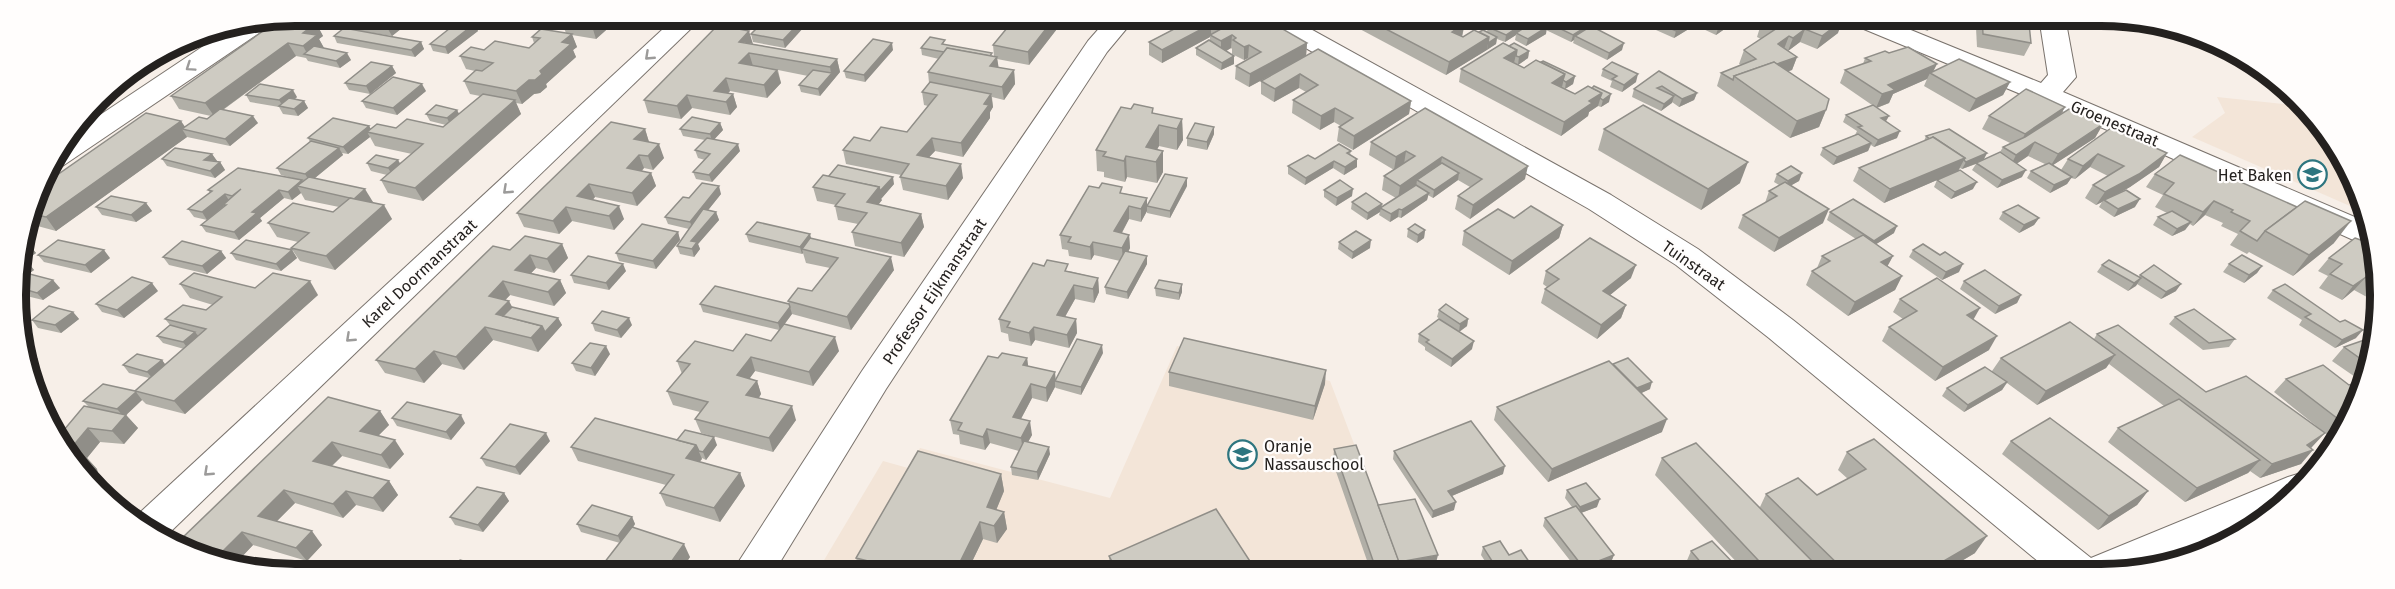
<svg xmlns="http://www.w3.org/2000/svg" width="2395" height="589" viewBox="0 0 2395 589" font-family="'Fira Sans',sans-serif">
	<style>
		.built { fill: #f3e5d8 }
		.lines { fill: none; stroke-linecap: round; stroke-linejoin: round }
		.minor-casing { stroke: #7a736d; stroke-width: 2 }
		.minor { fill: #fff; fill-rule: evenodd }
		.wall { fill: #b1afa7 }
		.shaded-wall { fill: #908e88 }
		.building { fill: #cecbc2; stroke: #908e88; stroke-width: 1.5 }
		.oneway { stroke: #9c9b9a }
		.labels { text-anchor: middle; stroke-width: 4.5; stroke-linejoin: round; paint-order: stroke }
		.street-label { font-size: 16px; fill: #24211f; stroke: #fffdfc }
		.poi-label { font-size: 16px; fill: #24211f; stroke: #fffdfc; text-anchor: end }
		.rim { fill: none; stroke: #24211f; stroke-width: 8 }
	</style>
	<rect width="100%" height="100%" fill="#f7efe8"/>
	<!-- built -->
	<g class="built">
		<path d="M2217 97 2301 106 2322 125 2366 213 2192 137 2225 113Z"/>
		<path d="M1177 346 1330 381 1403 572H817L883 461 908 468 920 448 1110 498Z"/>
	</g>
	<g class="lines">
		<defs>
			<g id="minor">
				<path d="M677 16H704L163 539 155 537 134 518Z"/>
				<path d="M1110 16H1137L1107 52 886 389 774 572H732L862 371 1088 41Z"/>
				<path d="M1254 16H1287L1611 195 1698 249 1793 320 2091 558 2288 477 2301 473 2310 476 2298 492 2251 526 2159 565 2137 572H2051L1769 338 1676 265 1589 209 1258 21Z"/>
				<path d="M1843 17H1879L2041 83 2048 75 2039 17H2065L2076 77 2063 92 2371 224 2372 246 2360 243 2129 139 1847 22Z"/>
				<path d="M267 20 269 23 265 29 61 167 51 170 45 169 73 133 232 27Z"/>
			</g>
		</defs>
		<!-- minor casing -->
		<use href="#minor" class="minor-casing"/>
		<!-- minor -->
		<use href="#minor" class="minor"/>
	</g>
	<!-- wall -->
	<g class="wall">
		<path d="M310 15H352L343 22 311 16Z"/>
		<path d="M454 15H472L468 18Z"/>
		<path d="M529 15H623L596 39 572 35 577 47 573 50 576 57 546 84 547 87 540 93 534 94 522 104 516 103 521 114 423 201 388 193 381 180 387 175 371 171 367 163 398 160 400 163 412 154 375 146 370 137 348 154 342 153 343 155 315 178 373 202 392 219 335 270 300 261 291 248 298 242 277 237 268 223 333 212 339 207 305 200 301 193 292 200 284 198 260 218 262 221 239 240 206 232 201 225 207 220 194 217 188 209 210 193 208 190 300 180 281 175 277 168 310 142 308 138 369 126 371 129 443 127 446 125 430 121 426 114H459L480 96 470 94 464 81 475 71 466 69 460 56 484 50 529 48 534 43 532 37 566 33 561 21Z"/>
		<path d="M754 16H776L802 20 804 27 785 48 753 42 751 34 755 30H754L752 23 758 16Z"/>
		<path d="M959 16H973L971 18Z"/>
		<path d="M1002 16H1067L1029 65 997 59 998 68 1014 70 1015 84 1004 100 992 97 993 107 990 112V118L963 157 935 151 929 157 963 178 948 200 903 190 900 177 901 175 846 164 843 150 870 141 907 132 928 106 924 105 922 92 929 83 928 72 939 59 922 55 921 48 946 45 994 56 993 45 1011 23 1002 21Z"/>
		<path d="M1183 16 1307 43 1306 56 1249 87 1235 79 1236 66 1249 58 1244 60 1232 54V49L1231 48 1226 51 1234 56V64L1221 70 1196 55V48L1210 41V37L1162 63 1149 55V42L1179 26V18Z"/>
		<path d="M1336 16H1352L1344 21Z"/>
		<path d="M1357 16 1457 17 1464 28 1462 37 1479 32H1487L1488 27 1537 22 1538 18 1589 28 1622 50 1607 60 1573 43 1574 40 1571 42 1546 30V34L1526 46 1515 40 1516 35 1505 42 1497 39 1496 44 1446 75 1356 27Z"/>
		<path d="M1702 17H1742L1716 35 1699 27Z"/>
		<path d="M1753 17H1835L1838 33 1817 49 1800 42 1788 51 1797 57 1792 70 1788 71 1826 110 1819 127 1790 138 1717 86 1721 73 1741 65 1739 64 1744 50 1761 39 1757 37 1761 24 1752 20Z"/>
		<path d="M1895 17H1979L1976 24 1947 18 1927 31 1907 21 1908 19 1905 21Z"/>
		<path d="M1981 17H1993L2031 43 2024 56 1977 47 1976 28Z"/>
		<path d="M398 21 402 28 392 36 354 30 351 23Z"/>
		<path d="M316 23 323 36 319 39 324 48 351 60 340 68 308 61 306 58 296 56 223 110 258 123 230 146 187 137 56 231 30 224 40 187 207 119 211 116 179 109 171 96Z"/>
		<path d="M1658 23 1692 27 1674 38 1656 30Z"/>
		<path d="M474 24 478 31 448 54 433 51 430 44Z"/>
		<path d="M334 36 421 42 424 49 415 57 337 43Z"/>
		<path d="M753 44 837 59 840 72 820 96 801 92 799 85 808 76 778 70 781 83 767 98 730 91 728 93 733 94 737 107 730 115 692 108 681 119 648 113 644 100Z"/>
		<path d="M1509 46 1529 51 1528 58 1518 65 1514 63 1524 68 1575 76 1573 84 1565 89 1575 94 1588 86 1609 102 1601 107 1598 106 1589 112 1588 116 1561 136 1459 82 1461 69Z"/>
		<path d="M1318 49 1411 101 1409 114 1353 150 1337 141 1339 127 1341 126 1334 122 1320 130 1292 113 1293 100 1306 92 1299 88 1274 102 1261 94V81Z"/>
		<path d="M893 50 865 82 846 78 844 71Z"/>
		<path d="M1889 53 1934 71 2010 82 2003 95 1969 112 1924 86 1927 79 1893 94 1889 103 1877 108 1897 138 1874 147 1871 145 1868 151 1833 165 1820 155 1823 148 1855 135 1857 131 1843 122 1846 115 1872 105 1840 83 1845 70 1863 64 1865 58Z"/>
		<path d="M392 66 396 73 370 94 349 90 345 83Z"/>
		<path d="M1603 69 1636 82 1622 92 1610 87 1612 81 1601 76Z"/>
		<path d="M1659 71 1697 93 1694 100 1679 107 1672 102 1661 111 1632 97 1634 89Z"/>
		<path d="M426 91 397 115 366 108 362 101Z"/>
		<path d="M246 95 297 97 295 99 304 101 308 108 298 116 283 114 279 107 250 102Z"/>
		<path d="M2065 107 2061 114 2103 124 2095 138 2053 165 2061 170 2068 159 2111 128 2167 153 2159 167 2130 187 2121 192 2135 207 2114 217 2099 207 2102 202 2096 205 2085 198 2093 185 2108 176 2090 167 2075 179 2071 178 2067 184 2050 193 2027 178 2031 171 2045 164 2028 156 2016 164 2022 177 1997 188 1972 170 1976 164 1962 169 1960 168 1958 171 1973 189 1951 199 1934 187 1937 180 1884 203 1853 181 1859 168 1924 141 1926 136 1987 153 1983 160 2000 152 2003 147 2010 143 1982 129 1989 116Z"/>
		<path d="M1153 108V113L1182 119 1183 140 1177 150 1159 146 1157 149 1163 151V172L1157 183 1127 177 1125 182 1104 177V172L1097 171 1096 150 1131 109Z"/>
		<path d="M1425 108 1525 179 1470 219 1455 209 1458 196 1470 187 1458 180 1433 198 1428 195 1427 200 1401 218 1398 217 1390 222 1379 215 1380 212 1367 220 1351 209 1352 202 1382 204 1381 207 1396 198 1382 190 1384 176 1394 170 1369 155 1371 142Z"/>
		<path d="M720 123 723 130 714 139 740 151 712 182 696 179 693 172 705 160 698 158 695 150 705 140 683 136 680 129Z"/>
		<path d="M645 129 649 142 664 158 653 170 644 168 642 171 651 173 656 186 637 206 595 197 593 200 624 219 614 230 572 221 559 234 524 227 517 213Z"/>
		<path d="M1604 129 1740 183 1701 210 1598 150Z"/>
		<path d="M1214 134 1207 150 1187 146V138Z"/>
		<path d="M1351 151 1350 155 1357 159V167L1344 175 1333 168 1305 185 1288 174V166L1315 159Z"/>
		<path d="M212 154 217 161 220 162 225 170 215 178 167 166 162 159Z"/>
		<path d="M1802 173 1799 181 1791 185 1823 223 1774 252 1738 228 1743 215 1765 203 1769 191 1779 185 1774 182 1777 174Z"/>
		<path d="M2155 174 2334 243 2293 276 2249 252 2247 254 2230 245 2238 234 2221 226 2223 223 2205 215 2193 226 2190 224 2185 230 2172 236 2153 225 2158 217 2167 213 2155 207 2163 195 2146 187Z"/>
		<path d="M894 184 881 199 882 200 878 204 921 214 924 227 904 257 855 246 852 232 858 224 838 220 835 206 836 205 817 201 813 187Z"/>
		<path d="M1187 186 1170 218 1147 213V211L1141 222 1129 219 1122 233 1129 235 1130 248 1128 252 1147 264 1128 299 1106 294 1105 287 1120 261 1094 255 1091 260 1069 256 1068 250 1062 249 1060 235 1123 193 1147 198V205Z"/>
		<path d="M1324 190 1352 196 1336 206 1324 197Z"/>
		<path d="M721 194 708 210 716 212 719 220 698 244 700 249 694 257 680 254 677 246 689 229 668 224 665 217 689 198Z"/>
		<path d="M146 203 152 211 136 222 102 215 96 207Z"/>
		<path d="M1830 212 1894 233 1876 244 1893 256 1887 266 1902 276 1895 290 1848 316 1806 285 1812 271 1817 268 1822 256 1856 239 1827 220Z"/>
		<path d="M2003 212 2039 218 2034 225 2019 233 1999 219Z"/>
		<path d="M1514 218 1563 225 1559 238 1509 275 1462 245 1464 231Z"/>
		<path d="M1408 229 1425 230 1424 238 1417 243 1407 237Z"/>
		<path d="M678 232 680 240 656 269 619 261 616 253Z"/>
		<path d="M746 234 811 239 894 270 851 330 792 314 784 325 839 351 813 386 755 371 749 379 757 381 761 394 759 398 796 420 773 452 701 433 695 419 700 412 673 405 667 391 682 374 677 361 733 351 771 341 779 330 703 312 700 304H789L788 301 812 291 830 268 806 263 803 253 802 254 749 242Z"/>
		<path d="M25 240 36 253 26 260 34 270 28 274 60 288 43 300 18 294 16 276Z"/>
		<path d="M1339 242 1370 248 1352 259 1338 249Z"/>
		<path d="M562 244 568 258 554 273 536 268 531 273 560 280 566 293 554 306 510 295 505 300 512 307 558 318 562 325 538 352 493 340 464 370 442 364 424 383 385 373 376 360 510 250Z"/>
		<path d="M2372 244 2376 302 2354 290 2342 300 2319 288 2328 276 2318 271 2329 258Z"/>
		<path d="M292 250 297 258 281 271 236 260 231 253Z"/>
		<path d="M1913 250 1959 272 1942 280 1909 257Z"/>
		<path d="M221 251 226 258 207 274 169 265 163 257Z"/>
		<path d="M38 255 110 258 91 273 44 262Z"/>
		<path d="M2229 264 2262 266 2257 273 2244 283 2223 272Z"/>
		<path d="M2102 265 2139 277 2140 275 2176 291 2161 299 2137 284 2128 291 2097 272Z"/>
		<path d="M626 271 609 290 574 283 571 275Z"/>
		<path d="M1069 271 1098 278 1099 292 1094 303 1075 299 1065 317 1076 319 1077 333 1069 348 1035 340 1031 346 1009 341 1008 334 1001 332 999 319Z"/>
		<path d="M1546 271 1631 278 1610 295 1626 305 1621 318 1597 339 1541 303 1545 289 1547 287 1543 284Z"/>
		<path d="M1964 281 2021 295 2017 303 1995 314 1960 289Z"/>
		<path d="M180 284 255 288 318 295 185 414 146 404 142 400 126 415 138 428 124 444 100 442 87 458 97 469 98 474 92 482 73 465 89 407 83 401 135 391 149 378 129 373 123 365 162 360 165 365 184 349 163 343 157 336 170 325 165 319 206 310 213 305 190 298Z"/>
		<path d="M1155 288 1182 292 1179 300 1156 296Z"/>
		<path d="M2273 290 2356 338 2335 348 2299 325 2302 320 2267 298Z"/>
		<path d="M158 291 124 318 102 312 96 304Z"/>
		<path d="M1900 299 1973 320 1989 350 1935 381 1882 341 1889 327 1903 319 1893 312Z"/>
		<path d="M1439 310 1468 319 1467 326 1459 332 1472 349 1451 367 1425 350V347L1418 342 1419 334 1440 319 1437 317Z"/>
		<path d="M73 312 79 319 61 333 38 328 32 320Z"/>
		<path d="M2175 317 2235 339 2229 347 2203 350 2169 324Z"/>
		<path d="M592 323 632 325 621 338 595 331Z"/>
		<path d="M2377 323 2378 331 2351 418 2335 441 2274 392 2286 379 2349 385 2361 381 2332 361 2344 347 2374 337 2367 332 2374 324Z"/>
		<path d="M2097 334 2206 392 2312 447 2311 448 2301 464 2260 478 2250 471 2248 473 2185 502 2108 442 2118 428 2164 406 2109 364 2106 368 2037 405 2007 383 2002 390 1964 412 1942 396 1947 388 1992 371 2001 358 2094 339Z"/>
		<path d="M1103 353 1081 395 1056 388 1055 387 1047 402 1032 398 1021 419 1032 435 1028 442 1050 454 1038 480 1012 475 1011 467 1019 451 990 443 985 450 960 444 959 435 953 434 950 420 998 358H1027L1028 366 1055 372 1056 379Z"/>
		<path d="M610 354 595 376 576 371 572 363Z"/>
		<path d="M1613 364 1650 389 1641 393 1662 432 1548 482 1494 420 1497 407Z"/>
		<path d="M1169 372 1325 384 1313 420 1169 386Z"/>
		<path d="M380 411 389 425 378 436 404 454 390 469 342 456 332 466 389 481 398 495 383 512 356 505 343 518 295 503 277 521 322 545 307 561 253 545 235 564 177 543Z"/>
		<path d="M392 418 465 423 451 440 397 426Z"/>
		<path d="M677 440 717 445 706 460 702 458 699 462 740 473 745 486 720 522 666 506 660 493 666 485 578 461 571 447Z"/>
		<path d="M550 441 520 475 486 466 481 458Z"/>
		<path d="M2011 441 2148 491 2137 505 2098 530 2002 454Z"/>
		<path d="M1334 449 1378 505 1436 563 1402 569 1403 572H1371L1333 463Z"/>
		<path d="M1394 451 1503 474 1452 496 1454 510 1432 518 1393 459Z"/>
		<path d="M1847 452 1975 553 1943 572H1819L1814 567 1811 572H1691L1685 565 1691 551 1740 570 1743 569 1655 475 1662 458 1760 507 1766 494 1817 495 1848 479 1838 470Z"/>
		<path d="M1001 474 1004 491 996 510 1004 512 1007 529 997 543 983 539 967 572H860L856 558Z"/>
		<path d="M1567 490 1597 507 1581 513 1614 555 1611 562 1588 572H1579L1543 526 1545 518 1572 507 1565 498Z"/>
		<path d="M504 493 509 501 483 532 455 525 450 517Z"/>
		<path d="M632 517 635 524 633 528 690 557 680 572H597L620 543 581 532 577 524Z"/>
		<path d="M1483 547 1509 555 1536 572H1492L1481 555Z"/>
		<path d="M1109 556 1257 572H1110Z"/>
	</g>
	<!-- shaded-wall -->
	<g class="shaded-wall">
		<path d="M339 15H352L343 22Z"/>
		<path d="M604 15H623L596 39 592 26Z"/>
		<path d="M1056 16H1067L1029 65 1028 52Z"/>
		<path d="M1345 16H1352L1344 21Z"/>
		<path d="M1533 17 1531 24 1516 33V35L1505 42 1506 35Z"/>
		<path d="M1727 17H1742L1716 35 1720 22Z"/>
		<path d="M1940 17H1947L1927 31 1931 23Z"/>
		<path d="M1695 19 1692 27 1674 38 1676 31Z"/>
		<path d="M802 20 804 27 785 48 783 40Z"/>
		<path d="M1843 20 1838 33 1817 49 1822 36Z"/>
		<path d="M398 21 402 28 392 36 388 29Z"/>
		<path d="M1465 21 1462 36 1452 32 1457 26Z"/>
		<path d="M316 23 323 36 319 39 324 48 308 55 303 46V33Z"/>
		<path d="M474 24 478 31 448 54 445 47Z"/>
		<path d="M1211 24V35H1210V37L1162 63V50Z"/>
		<path d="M1589 25 1588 32 1575 36 1574 40 1571 42 1573 35Z"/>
		<path d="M1547 27 1546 34 1526 46 1528 39Z"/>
		<path d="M1805 29 1800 42 1788 51 1793 38Z"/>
		<path d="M749 31 753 44 739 42Z"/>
		<path d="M572 34 577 47 573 50 576 57 546 84 547 87 540 93 534 94 522 104 516 91 540 71 562 42Z"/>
		<path d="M1232 35 1231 48 1221 54V41Z"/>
		<path d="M1789 36 1784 49 1778 44Z"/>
		<path d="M1489 37 1487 50 1446 75 1449 62Z"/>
		<path d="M1497 37 1496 44 1487 50 1488 43Z"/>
		<path d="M421 42 424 49 415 57 411 50Z"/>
		<path d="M288 43 296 56 214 116 205 103Z"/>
		<path d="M892 43 893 50 865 82 864 75Z"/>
		<path d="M1307 43 1306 56 1249 87 1250 74Z"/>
		<path d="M1624 43 1622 50 1607 60 1609 53Z"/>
		<path d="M1249 45 1248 58 1244 60V47Z"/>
		<path d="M1517 50 1514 63 1501 71 1504 58Z"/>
		<path d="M1529 51 1528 58 1518 65 1519 57Z"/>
		<path d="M347 53 351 60 340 68 336 61Z"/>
		<path d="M749 53 753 66 739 63Z"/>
		<path d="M1234 56V64L1221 70 1222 63Z"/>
		<path d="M997 57 999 70 990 66Z"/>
		<path d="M1797 57 1792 70 1748 86 1737 79Z"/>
		<path d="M837 59 840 72 820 96 818 89 831 74 830 67Z"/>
		<path d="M1937 64 1932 74 1930 73 1927 79 1893 94 1889 103 1876 108 1882 94 1888 85Z"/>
		<path d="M392 66 396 73 370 94 366 86Z"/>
		<path d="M777 70 781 83 767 98 764 85Z"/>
		<path d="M1014 70 1015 84 1004 100 1002 87Z"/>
		<path d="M1300 74 1299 88 1274 102 1275 89Z"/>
		<path d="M1565 74 1562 87 1552 83Z"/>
		<path d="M1638 74 1636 82 1622 92 1624 85Z"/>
		<path d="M1575 76 1573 84 1565 89 1566 82Z"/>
		<path d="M726 78 730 91 721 101 714 91Z"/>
		<path d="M2010 82 2003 95 1969 112 1976 99Z"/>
		<path d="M422 84 426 91 397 115 393 108Z"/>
		<path d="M293 90 297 97 284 108 279 100Z"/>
		<path d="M1602 93 1598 106 1589 112 1588 116 1561 136 1564 122 1589 101Z"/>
		<path d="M1697 93 1694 100 1679 107 1682 99Z"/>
		<path d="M733 94 737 107 730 115 726 102Z"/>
		<path d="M991 94 993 107 990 112V118L963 157 961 143Z"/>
		<path d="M1611 94 1609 102 1601 107 1603 100Z"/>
		<path d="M687 95 692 108 681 119 677 106Z"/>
		<path d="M1674 96 1672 103 1661 111 1664 104Z"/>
		<path d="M515 100 521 114 423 201 415 188Z"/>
		<path d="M304 101 308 108 298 116 294 109Z"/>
		<path d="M1411 101 1409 114 1353 150 1354 136Z"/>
		<path d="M2065 107 2057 121 2018 147 2025 134Z"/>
		<path d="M1335 108 1334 122 1320 130 1321 116Z"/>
		<path d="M457 110 461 117 451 126 447 118Z"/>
		<path d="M1826 110 1819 127 1790 138 1797 121Z"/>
		<path d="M253 116 258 123 230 146 225 139Z"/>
		<path d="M1889 116 1885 123 1881 118Z"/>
		<path d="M1182 119 1183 140 1177 150V129Z"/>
		<path d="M181 121 188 131 182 129 187 137 56 231 46 217Z"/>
		<path d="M720 123 723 130 712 142 710 134Z"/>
		<path d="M2103 124 2095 138 2050 167 2058 154Z"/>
		<path d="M1159 125V146L1151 161 1146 147Z"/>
		<path d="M369 126 373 133 367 132 370 137 348 154 343 147Z"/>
		<path d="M1214 127V134L1207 150V142Z"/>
		<path d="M645 129 649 142 639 153 634 139Z"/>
		<path d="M1900 131 1897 138 1874 147 1878 140Z"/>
		<path d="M932 138 935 151 919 168 917 155Z"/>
		<path d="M2035 142 2028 156 2009 169 2016 155Z"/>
		<path d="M1871 143 1868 151 1833 165 1837 157Z"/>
		<path d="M659 144 664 158 653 170 648 156Z"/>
		<path d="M738 144 740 151 712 182 709 175Z"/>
		<path d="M339 148 343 155 310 182 305 174Z"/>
		<path d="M1163 151V172L1157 183 1156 162Z"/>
		<path d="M1406 151 1404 164 1394 170 1396 157Z"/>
		<path d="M1987 153 1983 161 1962 169 1966 162Z"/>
		<path d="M2167 153 2159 167 2130 187 2105 201 2104 200 2102 202 2096 205 2105 192Z"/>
		<path d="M212 154 217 161 204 160Z"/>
		<path d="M2098 154 2090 167 2075 179 2083 166Z"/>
		<path d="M639 155 644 168 632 181 627 168Z"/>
		<path d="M1126 156 1127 177 1125 182 1124 161Z"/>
		<path d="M1442 157 1440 170 1417 180 1416 187 1398 199 1400 186Z"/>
		<path d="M1965 158 1958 171 1884 203 1890 189Z"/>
		<path d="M1357 159V167L1344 175 1345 167Z"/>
		<path d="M398 160 402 168 393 176 388 168Z"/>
		<path d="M1334 161 1333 168 1305 185 1306 178Z"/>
		<path d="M220 162 225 170 215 178 210 171Z"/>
		<path d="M1748 162 1740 183 1701 210 1708 189Z"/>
		<path d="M961 164 963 178 948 200 946 186Z"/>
		<path d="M1528 166 1525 179 1470 219 1473 205Z"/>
		<path d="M2026 170 2022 177 1997 188 2002 180Z"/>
		<path d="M651 173 656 186 637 206 632 193Z"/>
		<path d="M1459 173 1458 180 1433 198 1434 190Z"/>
		<path d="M1802 173 1799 181 1785 189 1788 181Z"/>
		<path d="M893 177 894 184 881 199 882 200 870 216 867 202 879 187Z"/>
		<path d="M2072 177 2067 184 2050 193 2054 185Z"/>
		<path d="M1187 178V186L1170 218V211Z"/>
		<path d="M302 180 307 188 297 186 301 193 292 200 288 192Z"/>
		<path d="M1977 182 1973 189 1951 199 1955 192Z"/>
		<path d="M589 184 595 197 583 210 577 196Z"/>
		<path d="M719 186 721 194 693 229 690 222Z"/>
		<path d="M365 189 373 202 361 212 354 199Z"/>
		<path d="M1353 189 1352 196 1336 206 1337 198Z"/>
		<path d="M279 190 284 198 260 218 262 221 239 240 234 232 252 212Z"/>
		<path d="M1429 193 1427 200 1401 218 1402 210Z"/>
		<path d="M225 194 230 202 223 205 224 206 207 220 202 212Z"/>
		<path d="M1147 198V211L1141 222V209Z"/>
		<path d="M2140 199 2135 207 2114 217 2118 209Z"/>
		<path d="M2214 201 2205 215 2193 226 2203 212Z"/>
		<path d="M146 203 152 211 136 222 131 215Z"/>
		<path d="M1382 204 1380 212 1367 220 1368 213Z"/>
		<path d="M384 205 392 219 335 270 326 256Z"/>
		<path d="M619 206 624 219 614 230 609 216Z"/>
		<path d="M1129 206V219L1115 245 1114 231Z"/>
		<path d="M566 207 572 221 559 234 553 221Z"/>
		<path d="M1399 209 1398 217 1390 222 1391 214Z"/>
		<path d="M1829 209 1823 223 1774 252 1779 238Z"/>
		<path d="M716 212 719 220 698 244 700 249 694 257 692 249 691 241Z"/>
		<path d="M921 214 924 227 904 257 901 243Z"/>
		<path d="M2039 218 2034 225 2019 233 2024 225Z"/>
		<path d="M2351 221 2334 243 2293 276 2309 255Z"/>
		<path d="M2191 222 2185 230 2172 236 2177 229Z"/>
		<path d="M1563 225 1559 238 1509 275 1512 261Z"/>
		<path d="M1897 226 1894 233 1870 248 1874 241Z"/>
		<path d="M1425 230 1424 238 1417 243 1418 235Z"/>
		<path d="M678 232 680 240 656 269 653 261Z"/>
		<path d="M810 234 812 241 802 249 803 253 802 254 800 247Z"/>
		<path d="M1129 235 1130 248 1123 262 1122 248Z"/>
		<path d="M25 240 36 253 26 260 34 270 16 283V276Z"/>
		<path d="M1371 240 1370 248 1352 259 1353 252Z"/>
		<path d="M1093 242 1094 255 1091 260 1090 247Z"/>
		<path d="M562 244 568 258 554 273 547 259Z"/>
		<path d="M104 250 110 258 91 273 85 265Z"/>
		<path d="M292 250 297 258 281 271 276 264Z"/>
		<path d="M221 251 226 258 207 274 202 266Z"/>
		<path d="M530 255 536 268 522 283 515 270Z"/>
		<path d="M1147 256V264L1128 299 1127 292Z"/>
		<path d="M1893 256 1886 269 1881 262Z"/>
		<path d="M891 257 894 270 851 330 847 317Z"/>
		<path d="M623 264 626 271 609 290 606 283Z"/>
		<path d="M1963 264 1959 272 1942 280 1946 272Z"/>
		<path d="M1636 265 1631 278 1599 304 1603 291Z"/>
		<path d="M2262 266 2257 273 2244 283 2249 275Z"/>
		<path d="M1902 276 1895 290 1848 316 1855 302Z"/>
		<path d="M2366 277 2354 290 2342 300 2353 286Z"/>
		<path d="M1098 278 1099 292 1094 303 1093 289Z"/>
		<path d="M2141 278 2136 286 2128 291 2134 283Z"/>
		<path d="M53 280 60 288 43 300 37 293Z"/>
		<path d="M560 280 566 293 554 306 548 292Z"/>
		<path d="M310 281 318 295 185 414 174 401Z"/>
		<path d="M503 281 510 295 496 310 489 296Z"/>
		<path d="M152 283 158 291 124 318 117 310Z"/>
		<path d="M1182 284V292L1179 300V293Z"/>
		<path d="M2181 284 2176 291 2161 299 2166 292Z"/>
		<path d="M1074 285 1075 299 1058 329 1057 315Z"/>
		<path d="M2021 295 2017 303 1995 314 1999 306Z"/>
		<path d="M509 301 516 314 509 322 496 314Z"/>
		<path d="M1626 305 1621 318 1597 339 1601 325Z"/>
		<path d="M790 307 792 314 780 330 778 323Z"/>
		<path d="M1980 308 1972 322 1967 315Z"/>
		<path d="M73 312 79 319 61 333 55 325Z"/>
		<path d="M558 318 562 325 538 352 531 338 542 326Z"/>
		<path d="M629 318 632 325 621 338 617 330Z"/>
		<path d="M1076 319 1077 333 1069 348 1067 335Z"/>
		<path d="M1468 319 1467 326 1459 332 1460 324Z"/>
		<path d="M485 327 493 340 464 370 456 357Z"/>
		<path d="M1034 327 1035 340 1031 346 1029 333Z"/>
		<path d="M2363 330 2356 338 2335 348 2342 340Z"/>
		<path d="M195 332 201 339 189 350 183 342Z"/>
		<path d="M1997 336 1989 350 1935 381 1943 367Z"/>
		<path d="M835 337 839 351 813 386 809 372Z"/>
		<path d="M1474 341 1472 349 1451 367 1452 359Z"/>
		<path d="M1102 345 1103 353 1081 395V387Z"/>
		<path d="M606 346 610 354 595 376 591 368Z"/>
		<path d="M434 351 442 364 424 383 415 369Z"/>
		<path d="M31 352 38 359 28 367 26 355Z"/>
		<path d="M2115 355 2106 368 2037 405 2046 391Z"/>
		<path d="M751 357 755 371 742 389 737 375Z"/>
		<path d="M1027 358 1029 372 1023 365Z"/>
		<path d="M162 360 168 368 154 380 147 372Z"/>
		<path d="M1326 370 1325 384 1313 420 1315 406Z"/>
		<path d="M1055 372V387L1047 402 1046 388Z"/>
		<path d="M757 381 761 394 751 409 746 395Z"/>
		<path d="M1652 382 1650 389 1629 399 1631 391Z"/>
		<path d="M2007 382 2002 390 1964 412 1968 405Z"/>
		<path d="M1031 384 1032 398 1015 430 1013 417Z"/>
		<path d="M136 392 142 400 124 417 117 409Z"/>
		<path d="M44 402 56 416 50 422 41 405Z"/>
		<path d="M792 406 796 420 773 452 769 438Z"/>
		<path d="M380 411 389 425 369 445 360 431Z"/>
		<path d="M126 415 138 428 124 444 112 431Z"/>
		<path d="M461 415 465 423 451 440 446 432Z"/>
		<path d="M1667 419 1662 432 1548 482 1552 469Z"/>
		<path d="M1030 421 1032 435 1023 451 1021 438Z"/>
		<path d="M88 428 100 442 87 458 97 469 98 474 92 482 78 469 79 468 67 453Z"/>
		<path d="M987 429 990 443 985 450 983 437Z"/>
		<path d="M546 433 550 441 520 475 515 467Z"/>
		<path d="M2325 433 2312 447 2302 454 2313 450 2301 464 2260 478 2272 464 2307 445Z"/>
		<path d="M714 437 717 445 706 460 703 452Z"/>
		<path d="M395 440 404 454 390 469 381 455Z"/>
		<path d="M332 442 342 456 323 474 313 461Z"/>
		<path d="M696 445 702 459 692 472 686 458Z"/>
		<path d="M1049 447 1050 454 1038 480 1037 472Z"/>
		<path d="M2260 460 2248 473 2185 502 2197 488Z"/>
		<path d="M1505 466 1503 474 1447 498 1448 491Z"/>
		<path d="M740 473 745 486 720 522 714 508Z"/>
		<path d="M1001 474 1004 491 990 525 987 507Z"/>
		<path d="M389 481 398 495 383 512 373 498Z"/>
		<path d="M284 490 295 503 269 529 258 516Z"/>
		<path d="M346 491 356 505 343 518 333 504Z"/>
		<path d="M2148 491 2137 505 2098 530 2109 516Z"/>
		<path d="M504 493 509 501 483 532 478 525Z"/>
		<path d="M1600 499 1597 507 1578 514 1580 507Z"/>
		<path d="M1456 502 1454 510 1432 518 1433 511Z"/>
		<path d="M1004 512 1007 529 997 543 994 526Z"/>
		<path d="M632 517 635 524 621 543 618 536Z"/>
		<path d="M980 522 983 539 967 572H955Z"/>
		<path d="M312 531 322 545 307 561 296 548Z"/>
		<path d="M242 532 253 545 235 564 220 559 218 556Z"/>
		<path d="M1987 536 1975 553 1943 572H1925Z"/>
		<path d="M684 544 690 557 680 572H664Z"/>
		<path d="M1438 555 1436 563 1395 570 1397 563Z"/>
		<path d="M1614 555 1611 562 1588 572H1582L1583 567Z"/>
		<path d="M474 564 478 572H468Z"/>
		<path d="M1815 564 1811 572H1802L1803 570Z"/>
	</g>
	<!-- building -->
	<g class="building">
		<path d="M361 15 398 21 388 29 351 23Z"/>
		<path d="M567 15H604L592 26 561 21Z"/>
		<path d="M759 16H776L802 20 783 40 751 34 761 24 752 23Z"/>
		<path d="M1017 16H1056L1028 52 993 45Z"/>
		<path d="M1183 16H1260L1307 43 1250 74 1236 66 1261 52 1249 45 1244 47 1233 40 1236 38 1232 35 1221 41 1210 35 1221 29 1211 24 1162 50 1149 42 1186 23 1179 18Z"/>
		<path d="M1361 16 1450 17 1464 23 1452 32 1463 37 1474 30 1489 37 1449 62Z"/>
		<path d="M283 17 316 23 303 33 317 35 303 46 288 43 205 103 171 96Z"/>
		<path d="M1450 17H1457L1465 21 1462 22Z"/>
		<path d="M1503 17H1533L1506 35 1488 27Z"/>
		<path d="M1540 17H1573L1589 25 1573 35 1538 18Z"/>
		<path d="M1667 17H1689L1695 19 1676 31 1658 23Z"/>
		<path d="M1709 17H1727L1720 22Z"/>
		<path d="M1771 17H1835L1843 20 1822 36 1805 29 1793 38 1789 36 1778 44 1797 57 1777 64 1774 62 1734 76 1733 80 1721 73 1756 59 1744 50 1774 30 1761 24Z"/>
		<path d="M1918 17H1940L1931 23Z"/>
		<path d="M1982 17H1993L2029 24 2031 43 1983 34Z"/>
		<path d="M459 21 474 24 445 47 430 44Z"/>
		<path d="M1535 21 1547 27 1528 39 1516 33Z"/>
		<path d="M718 25 749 31 739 42 837 59 830 67 749 53 739 63 777 70 764 85 726 78 714 91 733 94 726 102 687 95 677 106 644 100Z"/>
		<path d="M1591 26 1624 43 1609 53 1575 36Z"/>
		<path d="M344 28 421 42 411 50 334 36Z"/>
		<path d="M541 29 572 34 562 42 571 44 540 71 542 74 535 80H529L516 91 464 81 476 70 482 71 493 63 460 56 471 47 484 50 495 41 529 48 540 38 532 37Z"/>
		<path d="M1483 30 1497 37 1488 43 1489 37 1479 32Z"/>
		<path d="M930 37 945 40 942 44 992 53 990 56 947 48 944 52 921 48Z"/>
		<path d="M873 39 892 43 864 75 844 71Z"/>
		<path d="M1209 40 1234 56 1222 63 1196 48Z"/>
		<path d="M1503 43 1517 50 1504 58 1524 68 1536 60 1565 74 1552 83 1575 94 1588 86 1602 93 1589 101 1592 103 1564 122 1461 69Z"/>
		<path d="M1514 43 1529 51 1519 57 1516 56 1517 50 1509 46Z"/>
		<path d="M314 46 347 53 336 61 304 54Z"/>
		<path d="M1908 47 1937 64 1888 85 1895 90 1882 94 1845 70 1871 61 1865 58 1885 51 1889 53Z"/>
		<path d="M947 48 997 57 990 66 1014 70 1002 87 928 72Z"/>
		<path d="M1318 49 1411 101 1354 136 1339 127 1353 118 1335 108 1321 116 1293 100 1318 85 1300 74 1275 89 1261 81Z"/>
		<path d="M1959 59 2010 82 1976 99 1930 73Z"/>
		<path d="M1543 61 1575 76 1566 82 1563 80 1565 74 1541 62Z"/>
		<path d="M371 62 392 66 366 86 345 83Z"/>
		<path d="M1612 62 1638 74 1624 85 1612 79 1617 76 1603 69Z"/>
		<path d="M1774 62 1829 99 1826 110 1797 121 1734 76Z"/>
		<path d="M813 70 832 73 818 89 799 85Z"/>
		<path d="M1659 71 1697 93 1682 99 1662 86 1657 88 1674 96 1664 104 1634 89Z"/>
		<path d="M393 77 422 84 393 108 362 101Z"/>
		<path d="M930 82 991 94 984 104 989 105 961 143 932 138 917 155 961 164 946 186 900 177 909 164 843 150 854 137 870 141 881 127 907 132 937 95 922 92Z"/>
		<path d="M260 84 293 90 279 100 246 95Z"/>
		<path d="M1594 86 1611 94 1603 100 1600 98 1602 93 1592 88Z"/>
		<path d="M2026 89 2065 107 2025 134 1989 116Z"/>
		<path d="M483 94 515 100 415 188 381 180 423 144 367 132 377 124 396 128 407 119 443 127Z"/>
		<path d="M289 98 304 101 294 109 279 106Z"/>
		<path d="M1134 104 1153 108 1152 113 1182 119 1177 129 1159 125 1146 147 1163 151 1156 162 1126 156 1124 161 1103 156 1106 152 1096 150 1121 107 1131 109Z"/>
		<path d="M436 105 457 110 447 118 426 114Z"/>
		<path d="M1643 105 1748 162 1708 189 1604 129Z"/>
		<path d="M1873 105 1889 116 1881 118 1900 131 1878 140 1858 127 1862 126 1846 115Z"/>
		<path d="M1425 108 1528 166 1473 205 1458 196 1482 179 1442 157 1400 186 1384 176 1415 156 1406 151 1396 157 1371 142Z"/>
		<path d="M220 109 253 116 225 139 182 129 199 117 207 119Z"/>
		<path d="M2069 109 2103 124 2058 154 2035 142 2016 155 2003 147 2025 137Z"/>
		<path d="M146 113 181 121 46 217 32 214 40 187Z"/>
		<path d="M692 117 720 123 710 134 680 129Z"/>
		<path d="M333 118 369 126 343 147 308 138Z"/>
		<path d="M611 122 645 129 634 139 659 144 648 156 639 155 627 168 651 173 632 193 589 184 577 196 619 206 609 216 566 207 553 221 517 213Z"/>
		<path d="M1195 123 1214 127 1207 142 1187 138Z"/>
		<path d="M2111 128 2167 153 2139 174 2105 192 2093 185 2124 166 2098 154 2083 166 2068 159Z"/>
		<path d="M1949 129 1987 153 1966 162 1964 160 1965 158 1933 137 1930 139 1926 136Z"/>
		<path d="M1858 134 1871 143 1837 157 1823 148Z"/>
		<path d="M1933 137 1965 158 1890 189 1859 168Z"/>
		<path d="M707 138 738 144 709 175 693 172 710 154 695 150Z"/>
		<path d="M311 141 339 148 305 174 277 168Z"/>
		<path d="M1339 144 1351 151 1347 153 1357 159 1345 167 1334 161 1306 178 1288 166 1308 155 1315 159Z"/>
		<path d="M175 148 212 154 204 160 220 162 210 171 162 159Z"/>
		<path d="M2000 152 2026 170 2002 180 1976 163Z"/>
		<path d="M376 155 398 160 388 168 367 163Z"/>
		<path d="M2180 155 2297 207 2265 231 2257 241 2240 231 2250 221 2231 212 2233 210 2214 201 2203 212 2164 194 2174 183 2155 174Z"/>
		<path d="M1442 163 1459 173 1434 190 1417 180Z"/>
		<path d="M2049 163 2072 177 2054 185 2031 171Z"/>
		<path d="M838 165 893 177 880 191 879 187 828 177Z"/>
		<path d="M1791 166 1802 173 1788 181 1777 174Z"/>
		<path d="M238 168 302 180 288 192 279 190 252 212 257 213 234 232 201 225 226 205H223L241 189 232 196 225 194 202 212 188 209 212 191 208 190Z"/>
		<path d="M1960 170 1977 182 1955 192 1937 180Z"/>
		<path d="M1165 174 1187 178 1170 211 1147 206Z"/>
		<path d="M823 175 879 187 867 202 921 214 901 243 852 232 867 213 835 206 845 194 813 187Z"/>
		<path d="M309 177 365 189 354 199 297 186Z"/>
		<path d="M1340 180 1353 189 1337 198 1324 190Z"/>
		<path d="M1785 182 1829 209 1779 238 1743 215 1777 196 1769 191Z"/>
		<path d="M702 183 719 186 690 222 665 217 683 197 689 198Z"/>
		<path d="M1102 183 1122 187 1120 193 1147 198 1141 209 1129 206 1114 231 1129 235 1122 248 1093 242 1090 247 1068 242 1071 237 1060 235 1089 186 1099 188Z"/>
		<path d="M1416 185 1429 193 1402 210 1399 209 1391 214 1380 208Z"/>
		<path d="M2126 190 2140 199 2118 209 2104 200Z"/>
		<path d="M1366 193 1382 204 1368 213 1352 202Z"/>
		<path d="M111 196 146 203 131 215 96 207Z"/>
		<path d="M350 198 384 205 326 256 291 248 309 233 268 223 293 203 333 212Z"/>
		<path d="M1853 199 1897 226 1874 241 1830 212Z"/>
		<path d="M2305 201 2351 221 2309 255 2265 231Z"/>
		<path d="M2018 205 2039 218 2024 225 2003 212Z"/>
		<path d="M1531 206 1563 225 1512 261 1464 231 1498 209 1514 218Z"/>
		<path d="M703 209 716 212 691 241 697 242 692 249 677 246Z"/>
		<path d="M2172 211 2191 222 2177 229 2158 217Z"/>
		<path d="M757 222 810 234 800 247 746 234Z"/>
		<path d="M642 224 678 232 653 261 616 253Z"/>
		<path d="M1415 224 1425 230 1418 235 1408 229Z"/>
		<path d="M1356 231 1371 240 1353 252 1339 242Z"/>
		<path d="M1863 235 1893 256 1881 262 1902 276 1855 302 1812 271 1830 261 1822 256Z"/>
		<path d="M525 236 562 244 547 259 530 255 515 270 560 280 548 292 503 281 489 296 509 301 496 314 542 326 531 338 485 327 456 357 434 351 415 369 376 360 493 246 510 250Z"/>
		<path d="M810 238 891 257 847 317 788 301 798 288 812 291 838 258 802 249Z"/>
		<path d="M1590 238 1636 265 1603 291 1626 305 1601 325 1545 289 1559 279 1546 271Z"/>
		<path d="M2355 238 2372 244 2374 281 2366 277 2353 286 2330 274 2342 264 2329 258Z"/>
		<path d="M58 240 104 250 85 265 38 255Z"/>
		<path d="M246 240 292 250 276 264 231 253Z"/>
		<path d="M182 241 221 251 202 266 163 257Z"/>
		<path d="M1923 244 1940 255 1945 252 1963 264 1946 272 1913 250Z"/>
		<path d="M1125 251 1147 256 1127 292 1105 287Z"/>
		<path d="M2242 255 2262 266 2249 275 2229 264Z"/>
		<path d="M588 256 623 264 606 283 571 275Z"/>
		<path d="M1047 260 1068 264 1065 271 1098 278 1093 289 1074 285 1057 315 1076 319 1067 335 1034 327 1029 333 1007 327 1010 322 999 319 1033 263 1044 266Z"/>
		<path d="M2109 260 2141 278 2134 283 2102 265Z"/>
		<path d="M2154 265 2181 284 2166 292 2140 275Z"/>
		<path d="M1985 270 2021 295 1999 306 1964 281Z"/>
		<path d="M18 271 53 280 37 293 17 287 16 276Z"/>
		<path d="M194 273 255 288 273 273 310 281 174 401 135 391 206 329 165 319 183 305 206 310 222 297 180 284Z"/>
		<path d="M132 277 152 283 117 310 96 304Z"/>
		<path d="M1937 278 1980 308 1967 315 1997 336 1943 367 1889 327 1917 311 1900 299Z"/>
		<path d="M1159 280 1182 284 1179 293 1155 288Z"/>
		<path d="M2285 284 2340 322 2345 320 2363 330 2342 340 2305 317 2311 314 2273 290Z"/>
		<path d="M715 286 789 304 790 307 778 323 700 304Z"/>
		<path d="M1446 304 1468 319 1460 324 1439 310Z"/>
		<path d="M49 306 73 312 55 325 32 320Z"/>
		<path d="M512 307 558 318 545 332 542 326 503 316Z"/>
		<path d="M2194 309 2235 339 2209 343 2175 317Z"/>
		<path d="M602 311 629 318 617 330 592 323Z"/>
		<path d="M1439 319 1474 341 1452 359 1426 342 1429 340 1419 334Z"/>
		<path d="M2070 322 2115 355 2046 391 2001 358Z"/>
		<path d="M784 324 835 337 809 372 751 357 737 375 757 381 746 395 792 406 769 438 695 419 708 402 667 391 690 364 677 361 695 341 733 351 746 334 771 341Z"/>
		<path d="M170 325 195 332 183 342 157 336Z"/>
		<path d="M2118 325 2206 392 2246 376 2325 433 2307 445 2313 450 2272 464 2097 334Z"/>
		<path d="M2376 336 2368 364 2344 347Z"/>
		<path d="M1184 338 1326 370 1315 406 1169 372Z"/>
		<path d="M1077 339 1102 345 1081 387 1055 381Z"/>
		<path d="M590 343 606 346 591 368 572 363Z"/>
		<path d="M25 350 31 352 26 355Z"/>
		<path d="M1002 353 1027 358 1023 365 1055 372 1046 388 1031 384 1013 417 1030 421 1021 438 987 429 983 437 958 430 962 423 950 420 988 356 998 358Z"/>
		<path d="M137 354 162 360 147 372 123 365Z"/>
		<path d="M1628 358 1652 382 1637 388 1613 364Z"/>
		<path d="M1609 361 1667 419 1552 469 1497 407Z"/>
		<path d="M2323 365 2349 385 2363 381 2351 418 2346 425 2286 379Z"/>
		<path d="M1985 367 2007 382 1968 405 1947 388Z"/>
		<path d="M103 384 135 391 136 392 117 409 83 401Z"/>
		<path d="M328 397 380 411 360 431 395 440 381 455 332 442 313 461 389 481 373 498 346 491 333 504 284 490 258 516 312 531 296 548 242 532 218 556 177 543Z"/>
		<path d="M2179 399 2260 460 2197 488 2118 428Z"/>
		<path d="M407 402 461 415 446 432 392 418Z"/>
		<path d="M84 406 126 415 112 431 88 428 67 453 58 437Z"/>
		<path d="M595 418 696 445 686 458 740 473 714 508 660 493 674 475 571 447Z"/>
		<path d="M2050 418 2148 491 2109 516 2011 441Z"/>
		<path d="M1471 421 1505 466 1448 491 1456 502 1433 511 1394 451Z"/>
		<path d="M510 424 546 433 515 467 481 458Z"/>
		<path d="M685 430 714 437 703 452 699 451 696 445 677 440Z"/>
		<path d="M1874 439 1987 536 1925 572H1846L1766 494 1798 478 1817 495 1866 469 1847 452Z"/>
		<path d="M1024 441 1049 447 1037 472 1011 467Z"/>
		<path d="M1696 443 1815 564 1803 570 1805 572H1759L1751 563 1758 560 1662 458Z"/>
		<path d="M1356 445 1403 572H1377L1334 449Z"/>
		<path d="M918 451 1001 474 987 507 1004 512 994 526 980 522 955 572H861L868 561 856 558Z"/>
		<path d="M67 454 84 455 85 461 78 469 73 465Z"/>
		<path d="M1586 483 1600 499 1580 507 1567 490Z"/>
		<path d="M477 487 504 493 478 525 450 517Z"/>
		<path d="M1415 499 1438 555 1399 562 1378 505Z"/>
		<path d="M592 505 632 517 618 536 577 524Z"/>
		<path d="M1576 506 1614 555 1583 567 1545 518Z"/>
		<path d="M1216 509 1257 572H1118L1109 556Z"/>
		<path d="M632 527 684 544 664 572H597Z"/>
		<path d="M1500 541 1509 555 1521 550 1536 572H1499L1483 547Z"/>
		<path d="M1712 541 1740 570 1749 567 1753 572H1709L1691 551Z"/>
		<path d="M460 560 474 564 468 572H452Z"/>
		<path d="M1682 565 1688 572H1669Z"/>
		<path d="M397 567 422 572H393Z"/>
	</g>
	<!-- one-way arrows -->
	<defs><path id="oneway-chevron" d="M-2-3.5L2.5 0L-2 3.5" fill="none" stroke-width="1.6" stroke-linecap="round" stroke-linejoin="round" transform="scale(1.5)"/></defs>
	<g class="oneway">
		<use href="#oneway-chevron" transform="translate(649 56) rotate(137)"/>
		<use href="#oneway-chevron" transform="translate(190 67) rotate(146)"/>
		<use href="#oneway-chevron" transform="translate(507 190) rotate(137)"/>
		<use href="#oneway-chevron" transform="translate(350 338) rotate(137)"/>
		<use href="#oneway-chevron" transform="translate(208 472) rotate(137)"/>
	</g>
	<!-- icons -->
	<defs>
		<symbol id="school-ring" viewBox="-11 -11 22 22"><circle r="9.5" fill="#fffdfc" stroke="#2d757f" stroke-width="1.5"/><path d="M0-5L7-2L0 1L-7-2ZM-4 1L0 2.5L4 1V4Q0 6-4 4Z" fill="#2d757f"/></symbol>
	</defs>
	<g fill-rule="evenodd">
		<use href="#school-ring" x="2296" y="158" width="33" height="33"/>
		<use href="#school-ring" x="1226" y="438" width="33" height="33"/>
	</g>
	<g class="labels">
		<!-- street labels -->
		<g class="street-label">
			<text transform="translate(2115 123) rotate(23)" y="6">Groenestraat</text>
			<text transform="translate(1694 265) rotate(35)" y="6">Tuinstraat</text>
			<text transform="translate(419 273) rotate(-43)" y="6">Karel Doormanstraat</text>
			<text transform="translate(934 291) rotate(-56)" y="6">Professor Eijkmanstraat</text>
		</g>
		<!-- poi labels -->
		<g class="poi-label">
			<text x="2292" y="181">Het Baken</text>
			<text x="1264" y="452" text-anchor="start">Oranje<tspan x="1264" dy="18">Nassauschool</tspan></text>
		</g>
	</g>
	<!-- crop -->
	<path d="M0 0H2395V589H0ZM295 26H2101A269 269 0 0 1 2370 295V295A269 269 0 0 1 2101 564H295A269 269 0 0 1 26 295V295A269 269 0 0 1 295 26Z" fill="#fffdfc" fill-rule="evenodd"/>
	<path class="rim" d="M295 26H2101A269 269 0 0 1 2370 295V295A269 269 0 0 1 2101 564H295A269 269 0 0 1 26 295V295A269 269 0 0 1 295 26Z"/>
</svg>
